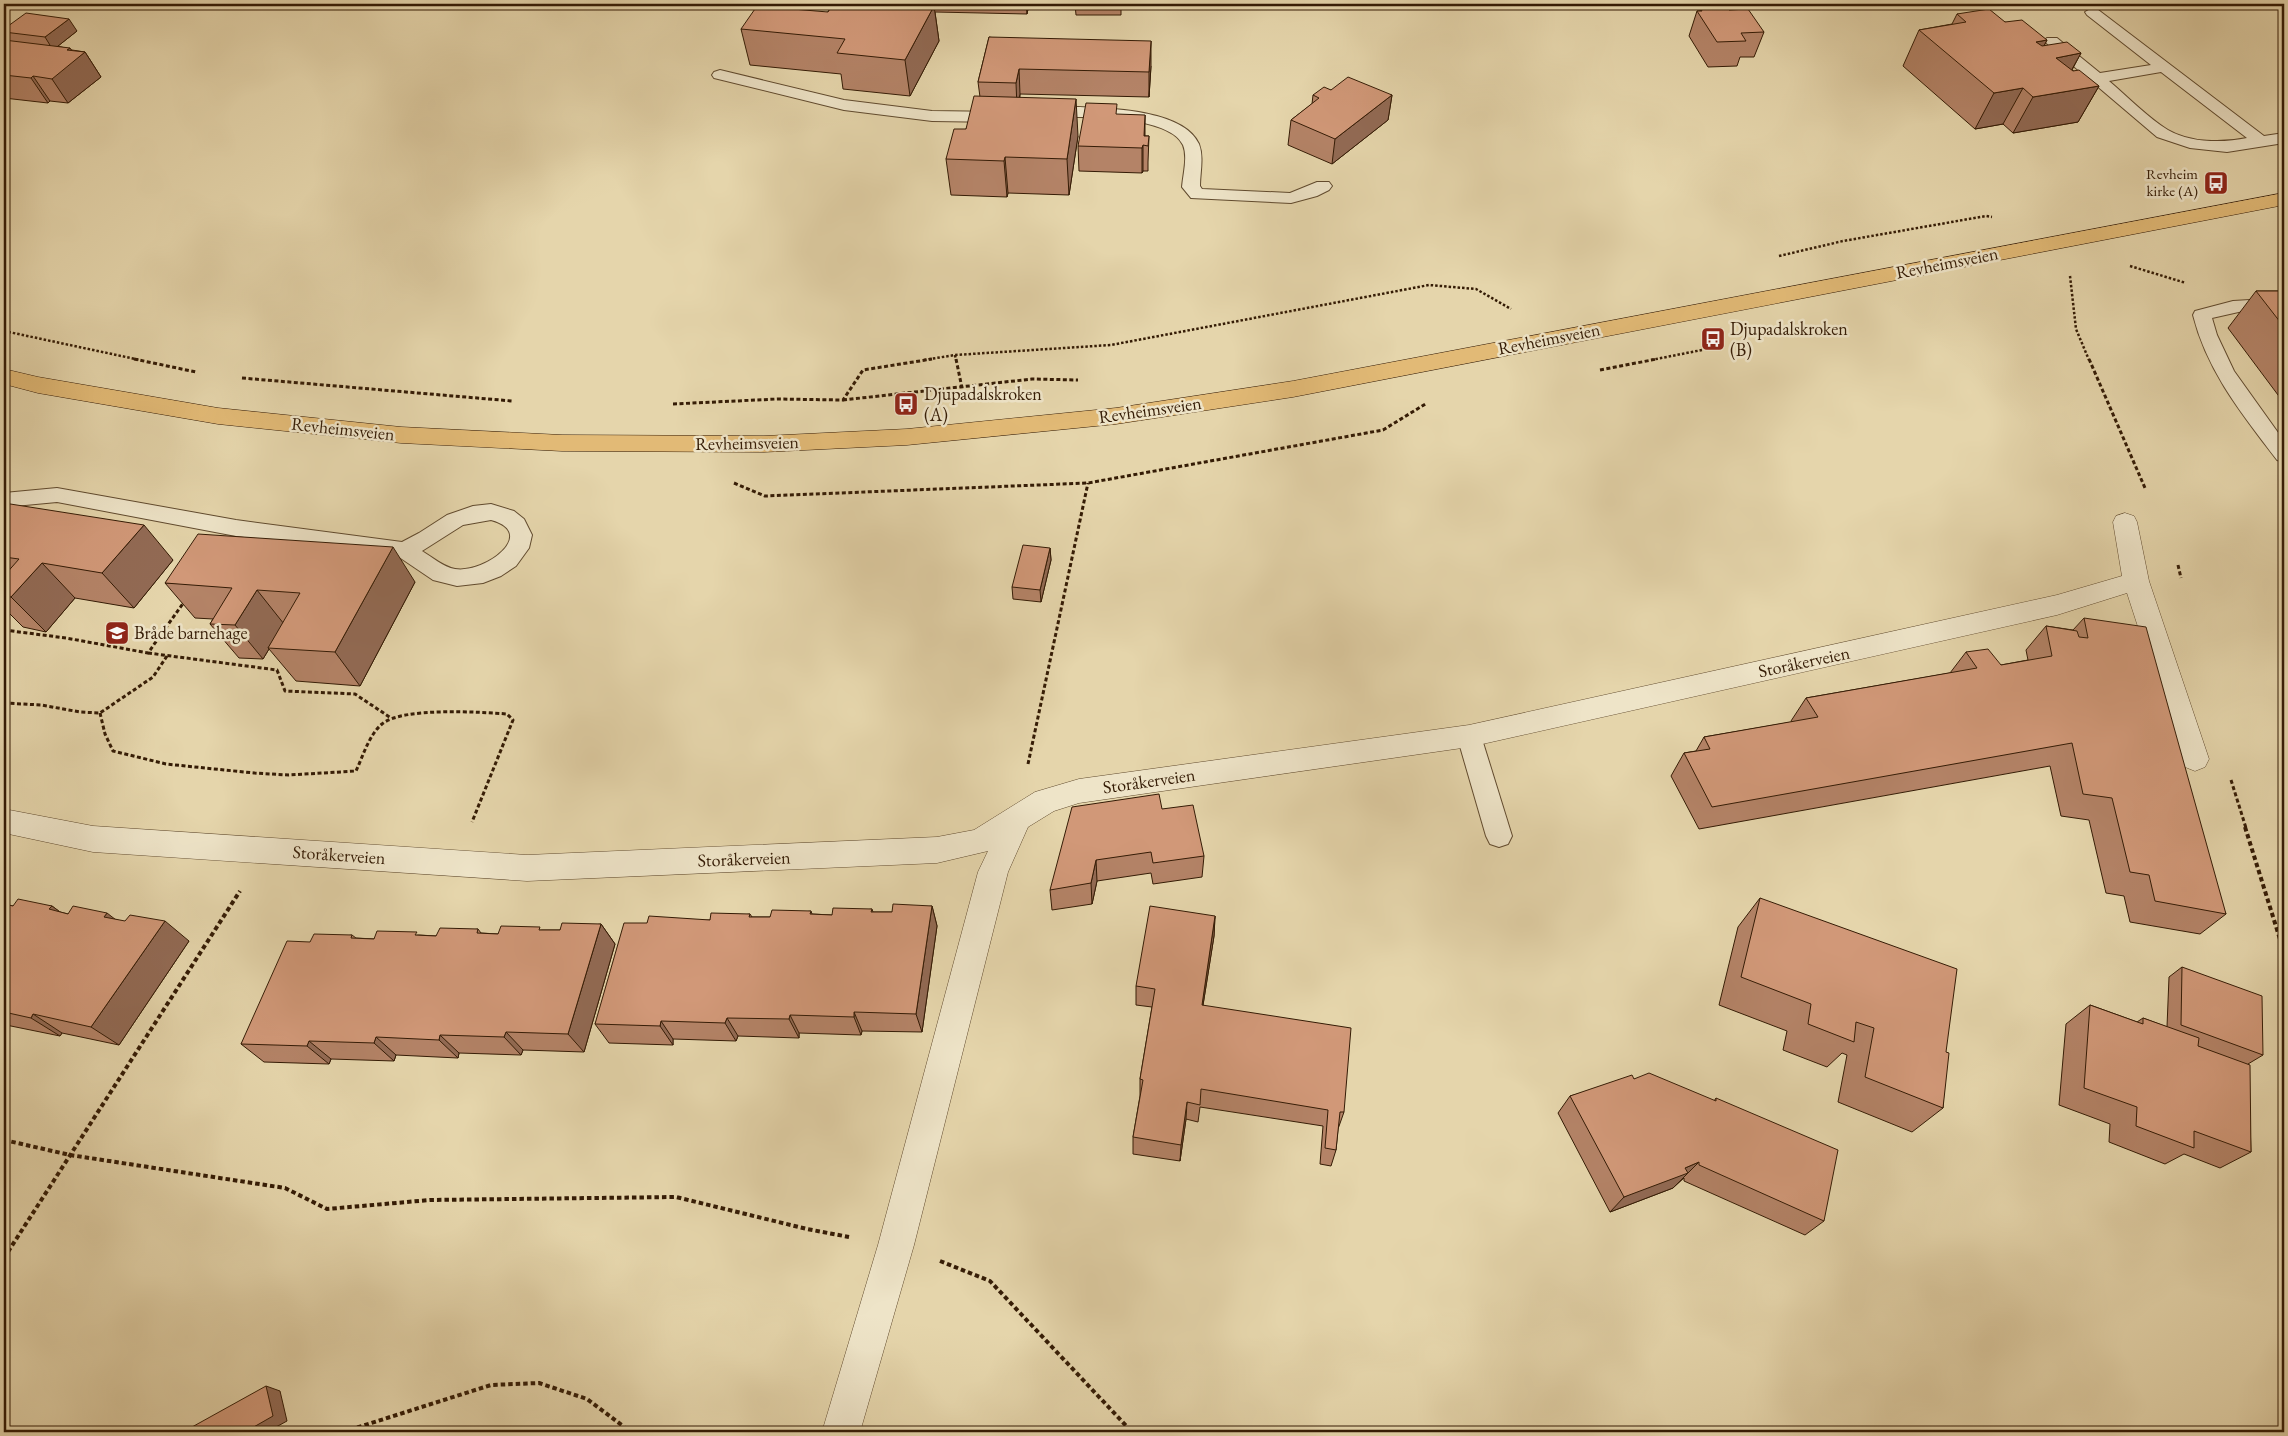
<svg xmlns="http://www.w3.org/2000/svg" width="2288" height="1436" viewBox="0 0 2288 1436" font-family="'EB Garamond',serif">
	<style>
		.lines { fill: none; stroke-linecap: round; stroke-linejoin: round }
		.service-casing { stroke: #604a2e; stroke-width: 2 }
		.minor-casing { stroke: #604a2e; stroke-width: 1 }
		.primary-casing { stroke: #341b05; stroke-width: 1 }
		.path-far2 { stroke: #341b05; stroke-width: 2.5; stroke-dasharray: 2.5 2; stroke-linecap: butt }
		.path-far1 { stroke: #341b05; stroke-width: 3; stroke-dasharray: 4 2.5; stroke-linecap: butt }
		.path { stroke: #341b05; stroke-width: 4; stroke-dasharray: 4.5 3; stroke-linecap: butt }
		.service { fill: #eee4c8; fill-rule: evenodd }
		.minor { fill: #eee4c8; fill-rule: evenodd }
		.primary { fill: #e2ba76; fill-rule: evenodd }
		.wall { fill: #b48367; stroke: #341b05 }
		.shaded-wall { fill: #926a54; stroke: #341b05 }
		.building { fill: #d19878; stroke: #341b05 }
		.labels { text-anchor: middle; stroke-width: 5; stroke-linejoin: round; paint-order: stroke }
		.far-poi-label { font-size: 15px; fill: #341b05; stroke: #eee4c8; text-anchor: end }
		.street-label { font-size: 18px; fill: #341b05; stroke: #eee4c8 }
		.poi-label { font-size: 18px; fill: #341b05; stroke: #eee4c8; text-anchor: start }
	</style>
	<rect width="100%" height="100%" fill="#e5d5ab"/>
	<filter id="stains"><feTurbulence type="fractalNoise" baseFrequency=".004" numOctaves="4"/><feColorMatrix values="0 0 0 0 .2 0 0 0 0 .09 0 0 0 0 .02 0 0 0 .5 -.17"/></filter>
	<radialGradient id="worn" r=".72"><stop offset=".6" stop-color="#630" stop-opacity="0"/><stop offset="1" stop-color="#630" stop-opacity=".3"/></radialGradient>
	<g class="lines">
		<defs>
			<g id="service">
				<path d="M2092 8 2097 9 2264 136 2284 133V143L2227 152 2190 148 2157 137 2044 41 2047 38H2057L2100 73 2151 65 2087 15 2085 12ZM2161 72 2247 138C2223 143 2190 143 2168 130 2149 119 2127 96 2109 81Z"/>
				<path d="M720 70 844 100 932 111 1001 112 1007 114 1009 117 1007 120 1001 122 932 121 844 110 714 78 712 75 714 72Z"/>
				<path d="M1077 107C1109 108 1184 110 1199 144 1204 157 1200 173 1200 186L1202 189 1290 193 1317 182H1329L1332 186 1329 190 1317 196 1291 203 1191 198 1182 187C1183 174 1188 157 1183 145 1171 119 1102 117 1077 117 1064 117 1050 119 1038 116L1036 113 1038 110Z"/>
				<path d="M2284 298V310L2243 311 2212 318 2217 335 2234 371 2284 441V462L2277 460C2242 414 2207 371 2193 315L2195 311 2233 301Z"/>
				<path d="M57 488 236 520 402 542 419 533 447 515 473 506 491 504 514 511 524 519 532 535 529 548 516 566 501 576 483 583 457 586 433 580 399 557 236 536 57 502 4 507V493ZM491 520C539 533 485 574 455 569 443 567 432 557 422 551L463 525Z"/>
				<path d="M1469 726 1477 729 1481 736 1512 836 1508 844 1499 847 1490 844 1486 836 1457 736 1461 729Z"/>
			</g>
			<path id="minor" d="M2125 513 2134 516 2137 522 2149 581 2209 759 2205 767 2195 771 2185 767 2181 759 2127 593 2057 615 1469 747 1079 803 1054 811 1028 827 1008 872 914 1245 860 1432H822L878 1245 978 872 988 851 937 863 527 881 93 852 4 833V809L93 826 527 855 937 837 974 830 1035 792 1079 779 1469 725 2057 595 2122 576 2113 522 2116 516Z"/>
			<path id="primary" d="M2284 193V205L1293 397 1116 424 907 445 764 452 562 451 401 443 218 424 38 393 4 384V369L38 377 218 408 401 427 562 435 764 436 907 429 1116 408 1293 381Z"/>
		</defs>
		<!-- service casing -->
		<use href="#service" class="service-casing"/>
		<!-- minor casing -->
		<use href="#minor" class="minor-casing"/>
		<!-- primary casing -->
		<use href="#primary" class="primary-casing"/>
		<!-- path-far2 -->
		<g class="path-far2">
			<path d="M1779 256 1843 241 1986 216 1992 217"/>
			<path d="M2130 266 2186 283"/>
			<path d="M2070 276 2076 329 2089 360"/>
			<path d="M4 331 140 360"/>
			<path d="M955 355 956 360"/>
			<path d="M924 360 955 355 1111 345 1429 285 1476 289 1511 309"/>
			<path d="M1651 360 1702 350"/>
		</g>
		<!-- path-far1 -->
		<g class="path-far1">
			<path d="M134 359 196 372"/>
			<path d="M956 359 962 388"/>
			<path d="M2089 359 2145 488"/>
			<path d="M1600 370 1657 359"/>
			<path d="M242 378 512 401"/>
			<path d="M843 400 1032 379 1078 380"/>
			<path d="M673 404 777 399 843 400 863 370 932 359"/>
			<path d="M734 483 765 496 1088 483 1383 430 1427 403"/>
			<path d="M2178 565 2181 578"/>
			<path d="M4 630 66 638 148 653 184 602"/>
			<path d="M148 653 277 670 285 691 355 694 391 718"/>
			<path d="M4 703 41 705 80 712 100 713 153 677 167 656"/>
			<path d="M100 713 105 734 113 751 166 764 254 773 289 775 356 771C363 756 369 735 382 724 402 707 480 712 507 714L513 720 472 822"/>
			<path d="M1028 764 1088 483"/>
			<path d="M2231 780 2246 828"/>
		</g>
		<!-- path -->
		<g class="path">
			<path d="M2245 827 2284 952"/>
			<path d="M4 1140 70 1155 285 1188 327 1209 430 1200 676 1197 807 1229 849 1237"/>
			<path d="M4 1258 240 891"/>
			<path d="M940 1261 990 1281 1132 1432"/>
			<path d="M343 1432 491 1385 539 1383 587 1399 623 1426 627 1432"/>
		</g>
		<!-- service -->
		<use href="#service" class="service"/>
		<!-- minor -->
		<use href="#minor" class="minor"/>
		<!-- primary -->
		<use href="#primary" class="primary"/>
	</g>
	<!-- wall -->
	<g class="wall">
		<path d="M833 4H1029L1027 14 935 12 939 41 910 96 843 89 841 74 750 65 741 29 828 12Z"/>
		<path d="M1075 4H1121V15H1076Z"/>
		<path d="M1701 9 1729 10 1764 32 1754 57H1740L1737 66 1708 67 1689 36 1697 11H1700Z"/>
		<path d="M1957 14 2005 22 2047 40 2044 46 2081 53 2072 70 2099 86 2078 122 2013 133 2003 124 1975 129 1903 66 1919 30 1952 24Z"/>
		<path d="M4 29 77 31 58 46 72 50 85 52 101 77 68 103 50 101 48 103 4 98V40H7L4 36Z"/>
		<path d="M989 37 1151 66 1149 97 1020 94V98L1078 136 1069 195 1008 193 1007 197 951 195 946 159 966 129 980 97 978 82Z"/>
		<path d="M1331 90 1392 95 1388 120 1332 164 1288 145 1291 120 1312 104 1313 95Z"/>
		<path d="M1117 115 1145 136H1149L1148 162V171H1143L1142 173 1079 171 1078 146Z"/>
		<path d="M2256 291H2284V403L2228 328Z"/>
		<path d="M4 503 173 560 134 608 75 598 46 632 23 627 4 608Z"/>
		<path d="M1050 548 1051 560 1041 602 1013 599 1012 587Z"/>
		<path d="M415 582 360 686 296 681 269 649 263 659 239 658 210 624 213 619 195 618 165 583Z"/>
		<path d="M2084 618 2226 914 2200 934 2130 922 2124 896 2106 893 2089 820 2061 816 2050 766 1699 829 1671 776 1684 753 1696 751 1704 737 1792 722 1791 721 1806 698 1950 673 1966 652 2001 665 2028 660 2026 650 2046 626 2073 630Z"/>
		<path d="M1162 809 1204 856 1202 877 1153 884 1151 873 1097 881 1092 904 1052 910 1050 890Z"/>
		<path d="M1760 898 1946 1052 1943 1108 1912 1132 1838 1102 1847 1055 1842 1053 1827 1067 1783 1050 1787 1031 1719 1005 1738 927Z"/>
		<path d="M4 904 13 906H52L60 912 68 914 114 919 189 941 119 1045 62 1033 60 1036 6 1025 4 1028Z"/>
		<path d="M932 906 937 926 922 1032 862 1031 861 1035 799 1033V1038L738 1036 736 1041 673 1039V1045L609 1043 595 1024 647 923 710 920 750 914 752 917H770L811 911 812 914 832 915 872 909 873 912H892Z"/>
		<path d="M1215 916 1214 936 1203 1005 1344 1112 1338 1129 1336 1150 1331 1166 1320 1164 1323 1126 1200 1107 1198 1122 1186 1119 1180 1161 1133 1154V1137L1140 1096V1079L1152 1007 1136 1005V986Z"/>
		<path d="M601 924 615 944 584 1052 523 1050 521 1055 459 1053 458 1058 396 1055 394 1061 331 1059 329 1064 264 1062 241 1044 310 942 352 935 356 938 374 939 419 935 436 936 478 929 481 933 498 934 542 930H560Z"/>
		<path d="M2182 967 2263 1055 2248 1064 2251 1152 2220 1168 2184 1154 2165 1164 2109 1142 2110 1124 2059 1105 2066 1024 2090 1005 2137 1022 2143 1018 2167 1027 2169 977Z"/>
		<path d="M1634 1079 1714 1101 1716 1098 1824 1221 1805 1235 1684 1181V1178L1673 1188 1610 1212 1558 1113 1570 1096Z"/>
	</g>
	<!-- shaded-wall -->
	<g class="shaded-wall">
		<path d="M1026 4H1029L1027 14Z"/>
		<path d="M934 6 939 41 910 96 905 60Z"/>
		<path d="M69 19 77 31 53 50 45 37Z"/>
		<path d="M2047 40 2028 76 2036 42Z"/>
		<path d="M1151 41V66L1149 97V72Z"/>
		<path d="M70 48 77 58 85 52 101 77 68 103 52 79 67 50Z"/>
		<path d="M2081 53 2061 89 2056 58Z"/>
		<path d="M1019 69 1020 94 1017 108 1016 83Z"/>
		<path d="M33 76 50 101 48 103 31 78Z"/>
		<path d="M2099 86 2078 122 2013 133 2033 97Z"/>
		<path d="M2023 88 2003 124 1975 129 1994 93Z"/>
		<path d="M1392 95 1388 120 1332 164 1335 139Z"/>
		<path d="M1076 99 1078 136 1069 195 1067 159Z"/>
		<path d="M1145 115V140L1144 136Z"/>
		<path d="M1143 145V171L1142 173V148Z"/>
		<path d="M1005 157 1008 193 1007 197 1004 161Z"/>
		<path d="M144 525 173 560 134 608 102 573Z"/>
		<path d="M393 547 415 582 360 686 335 652Z"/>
		<path d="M1050 548 1051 560 1041 602 1040 590Z"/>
		<path d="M42 563 75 598 46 632 11 597Z"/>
		<path d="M257 590 284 624 268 648 269 649 263 659 235 625Z"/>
		<path d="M1096 860 1097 881 1092 904 1091 883Z"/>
		<path d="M52 906 79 926 49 909Z"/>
		<path d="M932 906 937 926 922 1032 916 1014Z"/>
		<path d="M107 913 133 933 104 917Z"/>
		<path d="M1215 916 1214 936 1200 1024 1202 1005Z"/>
		<path d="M165 921 189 941 119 1045 91 1027Z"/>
		<path d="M601 924 615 944 584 1052 568 1034Z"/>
		<path d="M854 1012 862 1031 861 1035 854 1017Z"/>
		<path d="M33 1014 62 1033 60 1036 31 1018Z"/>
		<path d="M790 1015 799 1033V1038L789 1019Z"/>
		<path d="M727 1018 738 1036 736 1041 725 1023Z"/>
		<path d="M661 1021 673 1039V1045L660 1026Z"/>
		<path d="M506 1032 523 1050 521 1055 504 1037Z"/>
		<path d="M440 1035 459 1053 458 1058 439 1040Z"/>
		<path d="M376 1037 396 1055 394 1061 374 1043Z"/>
		<path d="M309 1041 331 1059 329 1064 307 1046Z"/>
		<path d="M1187 1102 1186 1119 1180 1161 1181 1145Z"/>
		<path d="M1699 1162 1673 1188 1610 1212 1624 1197 1685 1168Z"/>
		<path d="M266 1386 280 1391 287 1421 267 1432H245Z"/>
	</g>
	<!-- building -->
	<g class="building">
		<path d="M833 4H912L934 6 905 60 837 53 845 39 741 29 757 6 828 12Z"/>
		<path d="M1727 7 1729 10 1748 9 1764 32 1741 33 1746 41 1717 42 1697 11H1702L1701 9Z"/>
		<path d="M1989 9 2005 22 2022 20 2047 40 2036 42 2042 46 2067 42 2081 53 2056 58 2073 71 2079 70 2099 86 2033 97 2023 88 1994 93 1919 30 1966 22 1957 14Z"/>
		<path d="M26 13 69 19 45 37 4 32V29Z"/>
		<path d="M989 37 1151 41 1149 72 1019 69 1016 83 978 82Z"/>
		<path d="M4 40 70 48 67 50 85 52 52 79 33 76 31 78 4 75Z"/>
		<path d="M1348 77 1392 95 1335 139 1291 120 1319 98 1313 95 1324 87 1331 90Z"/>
		<path d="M974 96 1076 99 1067 159 1005 157 1004 161 946 159 954 129H966Z"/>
		<path d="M1086 103 1117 104 1116 114 1145 115 1144 136H1149L1148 146 1143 145 1142 148 1078 146Z"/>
		<path d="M2256 291H2284V327Z"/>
		<path d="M4 503 144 525 102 573 42 563 11 597 4 596V576L19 559 4 557Z"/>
		<path d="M198 534 393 547 335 652 268 648 300 593 257 590 235 625 210 624 232 588 165 583Z"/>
		<path d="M1023 545 1050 548 1040 590 1012 587Z"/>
		<path d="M2084 618 2146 627 2226 914 2155 901 2149 875 2130 872 2112 798 2083 794 2072 743 1712 807 1684 753 1710 749 1704 737 1818 717 1806 698 1977 668 1966 652 1988 649 2001 665 2052 656 2046 626 2077 631 2079 637 2088 638Z"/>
		<path d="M1159 794 1162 809 1193 805 1204 856 1153 863 1151 852 1096 860 1091 883 1050 890 1072 807Z"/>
		<path d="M1760 898 1957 969 1946 1052 1949 1053 1943 1108 1865 1077 1874 1028 1856 1022 1854 1042 1808 1024 1811 1004 1741 977Z"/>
		<path d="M18 899 52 906 49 909 68 914 73 906 107 913 104 917 125 921 130 915 165 921 91 1027 33 1014 31 1018 4 1012V904L13 906Z"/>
		<path d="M893 904 932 906 916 1014 854 1012V1017L790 1015 789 1019 727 1018 725 1023 661 1021 660 1026 595 1024 624 923H647L649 916 710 920 711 913 750 914 749 917H770L772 910 811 911 810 914 832 915 833 908 872 909 871 912H892Z"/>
		<path d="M1150 906 1215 916 1202 1005 1351 1028 1344 1112H1340L1336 1150 1325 1148 1328 1110 1201 1089 1200 1105 1187 1102 1181 1145 1133 1137 1143 1080 1140 1079 1155 989 1136 986Z"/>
		<path d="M562 923 601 924 568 1034 506 1032 504 1037 440 1035 439 1040 376 1037 374 1043 309 1041 307 1046 241 1044 287 941 310 942 314 934 352 935 351 938 374 939 377 931 417 932 415 935 436 936 440 928 478 929 477 933 498 934 501 926 540 927 539 930H560Z"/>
		<path d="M2182 967 2262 996 2263 1055 2181 1025Z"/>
		<path d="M2090 1005 2143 1024V1018L2199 1038 2198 1046 2250 1065 2251 1152 2194 1131V1148L2136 1126 2137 1107 2084 1088Z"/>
		<path d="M1649 1073 1716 1101V1098L1838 1150 1824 1221 1699 1165V1162L1685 1168 1688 1173 1624 1197 1570 1096 1632 1075 1634 1079Z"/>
		<path d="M266 1386 273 1416 245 1432H183Z"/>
	</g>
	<!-- icons -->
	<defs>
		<symbol id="bus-square" viewBox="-11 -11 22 22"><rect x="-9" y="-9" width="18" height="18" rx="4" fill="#8f2418" stroke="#eee4c8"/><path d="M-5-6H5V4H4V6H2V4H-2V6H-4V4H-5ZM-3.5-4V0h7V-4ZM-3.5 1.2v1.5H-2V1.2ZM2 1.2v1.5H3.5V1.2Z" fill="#fff"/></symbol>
		<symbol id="school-square" viewBox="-11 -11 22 22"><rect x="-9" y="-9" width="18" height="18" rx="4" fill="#8f2418" stroke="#eee4c8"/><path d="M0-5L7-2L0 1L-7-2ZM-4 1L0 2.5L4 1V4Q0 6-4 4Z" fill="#fff"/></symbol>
	</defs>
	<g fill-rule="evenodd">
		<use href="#bus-square" x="2202" y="169" width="28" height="28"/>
		<use href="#bus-square" x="1699" y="325" width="28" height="28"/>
		<use href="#bus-square" x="892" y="390" width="28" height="28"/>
		<use href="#school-square" x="103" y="619" width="28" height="28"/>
	</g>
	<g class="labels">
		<!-- far-poi labels -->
		<g class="far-poi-label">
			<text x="2198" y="179">Revheim<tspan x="2198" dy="17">kirke (A)</tspan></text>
		</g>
		<!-- street labels -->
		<g class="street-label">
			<text transform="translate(1947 263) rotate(-11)" y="6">Revheimsveien</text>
			<text transform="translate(1549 339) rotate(-11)" y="6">Revheimsveien</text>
			<text transform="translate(1150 410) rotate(-8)" y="6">Revheimsveien</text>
			<text transform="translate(343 429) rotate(6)" y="6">Revheimsveien</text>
			<text transform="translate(747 443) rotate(-1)" y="6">Revheimsveien</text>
			<text transform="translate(1804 662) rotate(-12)" y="6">Storåkerveien</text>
			<text transform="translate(1149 781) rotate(-8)" y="6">Storåkerveien</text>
			<text transform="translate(339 855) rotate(4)" y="6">Storåkerveien</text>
			<text transform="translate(744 859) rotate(-2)" y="6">Storåkerveien</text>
		</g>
		<!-- poi labels -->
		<g class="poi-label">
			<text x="1730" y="335">Djupadalskroken<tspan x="1730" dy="21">(B)</tspan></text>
			<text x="924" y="400">Djupadalskroken<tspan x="924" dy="21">(A)</tspan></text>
			<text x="134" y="639">Bråde barnehage</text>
		</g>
	</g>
	<!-- margin -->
	<rect width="2288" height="1436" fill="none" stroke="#e5d5ab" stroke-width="20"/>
	<rect x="5" y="5" width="2278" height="1426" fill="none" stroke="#341b05" stroke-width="2.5"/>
	<rect x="10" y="10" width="2268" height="1416" fill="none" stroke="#341b05"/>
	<rect width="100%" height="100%" filter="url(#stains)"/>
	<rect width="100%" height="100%" fill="url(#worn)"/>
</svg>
